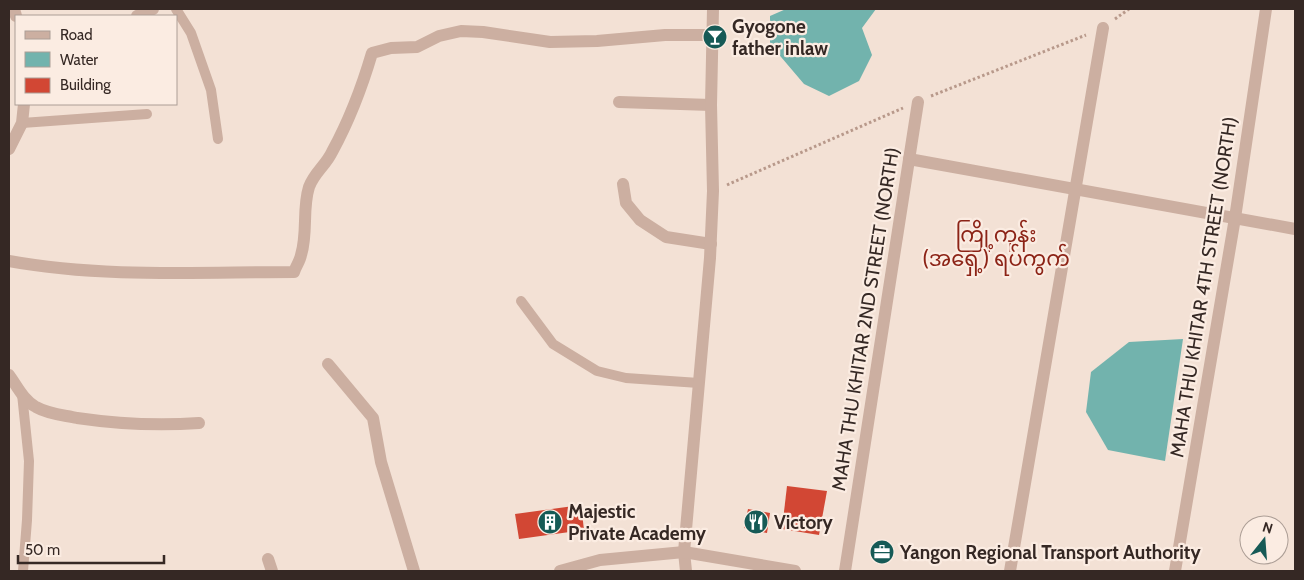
<svg xmlns="http://www.w3.org/2000/svg" width="1304" height="580" viewBox="0 0 1304 580" font-family="Cabin,'Noto Sans Myanmar',sans-serif">
	<style>
		.water { fill: #72b3ad }
		.building { fill: #d24734 }
		.lines { fill: none; stroke-linecap: round; stroke-linejoin: round }
		.path { stroke: #b8998b; stroke-width: 3; stroke-dasharray: 2.5 2.5; stroke-linecap: butt }
		.service { stroke: #ccafa1; stroke-width: 10 }
		.minor { stroke: #ccafa1; stroke-width: 12 }
		.tertiary { stroke: #ccafa1; stroke-width: 12 }
		.labels { text-anchor: middle; stroke-width: 4.5; stroke-linejoin: round; paint-order: stroke }
		.poi-label { font-size: 19px; font-weight: bold; fill: #352824; stroke: #fbece2; text-anchor: start }
		.street-label { font-size: 19px; fill: #352824; stroke: #fbece2 }
		.quarter-label { font-size: 21px; fill: #8c2316; stroke: #fbece2 }
	</style>
	<rect width="100%" height="100%" fill="#f3e1d5"/>
	<!-- water -->
	<g class="water">
		<path d="M786 9H876L862 28 872 55 859 81 829 96 804 84 770 44V16Z"/>
		<path d="M1183 339 1165 461 1108 450 1086 412 1091 372 1129 342Z"/>
	</g>
	<!-- building -->
	<g class="building">
		<path d="M787 486 827 491 819 535 782 529Z"/>
		<path d="M581 505 584 530 519 539 515 514Z"/>
		<path d="M748 509 770 513 767 533 744 528Z"/>
	</g>
	<g class="lines">
		<!-- path -->
		<g class="path">
			<path d="M1115 19 1129 9"/>
			<path d="M931 96 1086 35"/>
			<path d="M727 185 903 108"/>
		</g>
		<!-- service -->
		<g class="service">
			<path d="M176 9 191 33 211 90 218 139"/>
			<path d="M22 123 147 114"/>
			<path d="M521 301 553 344 597 371 626 378 699 383"/>
			<path d="M22 394 29 461 27 520 23 571"/>
		</g>
		<!-- minor -->
		<g class="minor">
			<path d="M14 9 16 16"/>
			<path d="M137 16 153 9"/>
			<path d="M619 102 711 105"/>
			<path d="M9 149 22 123 24 104"/>
			<path d="M909 159 1295 229"/>
			<path d="M623 184 626 203 640 220 666 237 711 244"/>
			<path d="M9 261C102 278 199 272 294 272 296 266 300 261 301 255 308 233 302 209 309 187 314 173 326 165 332 152 349 121 362 87 372 53L391 48 417 47 439 36 461 31 483 32 550 42 597 41 665 35H711"/>
			<path d="M328 364 373 418 381 462 414 571"/>
			<path d="M9 375C17 386 24 401 36 407 48 414 63 415 77 418 118 424 158 426 199 423"/>
			<path d="M268 559 272 571"/>
			<path d="M686 571 684 552 710 258 713 191 711 105 713 9"/>
			<path d="M845 571 918 102"/>
			<path d="M1010 571 1103 28"/>
			<path d="M1175 571 1235 218 1266 9"/>
		</g>
		<!-- tertiary -->
		<path class="tertiary" d="M560 571 600 560 684 552 795 571"/>
	</g>
	<!-- icons -->
	<defs>
		<symbol id="bar-disc" viewBox="-11 -11 22 22"><circle r="9.5" fill="#165a56" stroke="#fbece2"/><path d="M-6-5H6L.8 .8V4.5H3.5V6h-7V4.5H-.8V.8Z" fill="#fff"/></symbol>
		<symbol id="building-disc" viewBox="-11 -11 22 22"><circle r="9.5" fill="#165a56" stroke="#fbece2"/><path d="M-4-6H4V6H1V3H-1V6H-4ZM-2.5-4.3h1.7v1.8h-1.7ZM.8-4.3h1.7v1.8H.8ZM-2.5-1h1.7V.8h-1.7ZM.8-1h1.7V.8H.8Z" fill="#fff"/></symbol>
		<symbol id="restaurant-disc" viewBox="-11 -11 22 22"><circle r="9.5" fill="#165a56" stroke="#fbece2"/><path d="M-5-6h1v4h1v-4h1v4h1v-4h1v5L-1.5 .5V6h-2V.5L-5-1ZM5-6V6H3V1.5H1.5Q1.5-4 5-6Z" fill="#fff"/></symbol>
		<symbol id="office-disc" viewBox="-11 -11 22 22"><circle r="9.5" fill="#165a56" stroke="#fbece2"/><path d="M-6-3h4V-5.5h4V-3h4V5H-6ZM-1-4.5V-3h2v-1.5ZM-6 0V1H6V0Z" fill="#fff"/></symbol>
	</defs>
	<g fill-rule="evenodd">
		<use href="#bar-disc" x="701" y="23" width="28" height="28"/>
		<use href="#building-disc" x="536" y="508" width="28" height="28"/>
		<use href="#restaurant-disc" x="742" y="508" width="28" height="28"/>
		<use href="#office-disc" x="868" y="538" width="28" height="28"/>
	</g>
	<g class="labels">
		<!-- poi labels -->
		<g class="poi-label">
			<text x="732" y="33">Gyogone<tspan x="732" dy="22">father inlaw</tspan></text>
			<text x="568" y="518">Majestic<tspan x="568" dy="22">Private Academy</tspan></text>
			<text x="774" y="529">Victory</text>
			<text x="900" y="559">Yangon Regional Transport Authority</text>
		</g>
		<!-- street labels -->
		<g class="street-label">
			<text transform="translate(1203 287) rotate(-81)" y="7">MAHA THU KHITAR 4TH STREET (NORTH)</text>
			<text transform="translate(865 319) rotate(-81)" y="7">MAHA THU KHITAR 2ND STREET (NORTH)</text>
		</g>
		<!-- quarter labels -->
		<g class="quarter-label">
			<text x="996" y="242">ကြို့ကုန်း<tspan x="996" dy="24">(အရှေ့) ရပ်ကွက်</tspan></text>
		</g>
	</g>
	<!-- border -->
	<rect width="1304" height="580" fill="none" stroke="#352824" stroke-width="20"/>
	<!-- legend -->
	<rect x="15" y="15" width="162" height="90" fill="#fbece2" stroke="#ac9e96"/>
	<rect x="25" y="31" width="25" height="8" fill="#ccafa1" stroke="#ac9e96"/>
	<text x="60" y="40" font-size="15" fill="#352824">Road</text>
	<rect x="25" y="52" width="25" height="15" fill="#72b3ad" stroke="#ac9e96"/>
	<text x="60" y="65" font-size="15" fill="#352824">Water</text>
	<rect x="25" y="78" width="25" height="15" fill="#d24734" stroke="#ac9e96"/>
	<text x="60" y="90" font-size="15" fill="#352824">Building</text>
	<!-- north arrow -->
	<g transform="translate(1264 540) rotate(17)"><circle r="24" fill="#fbece2" stroke="#ac9e96"/>
	<path d="M0-4L9 19L0 12L-9 19Z" fill="#165a56"/>
	<text y="-8" font-size="14" font-weight="bold" text-anchor="middle" fill="#352824">N</text>
	</g>
	<!-- scale -->
	<path d="M18 555v8h146v-8" fill="none" stroke="#352824" stroke-width="2.5"/>
	<text x="25" y="555" font-size="15" fill="#352824" stroke="#fbece2" stroke-width="4" paint-order="stroke">50 m</text>
</svg>
